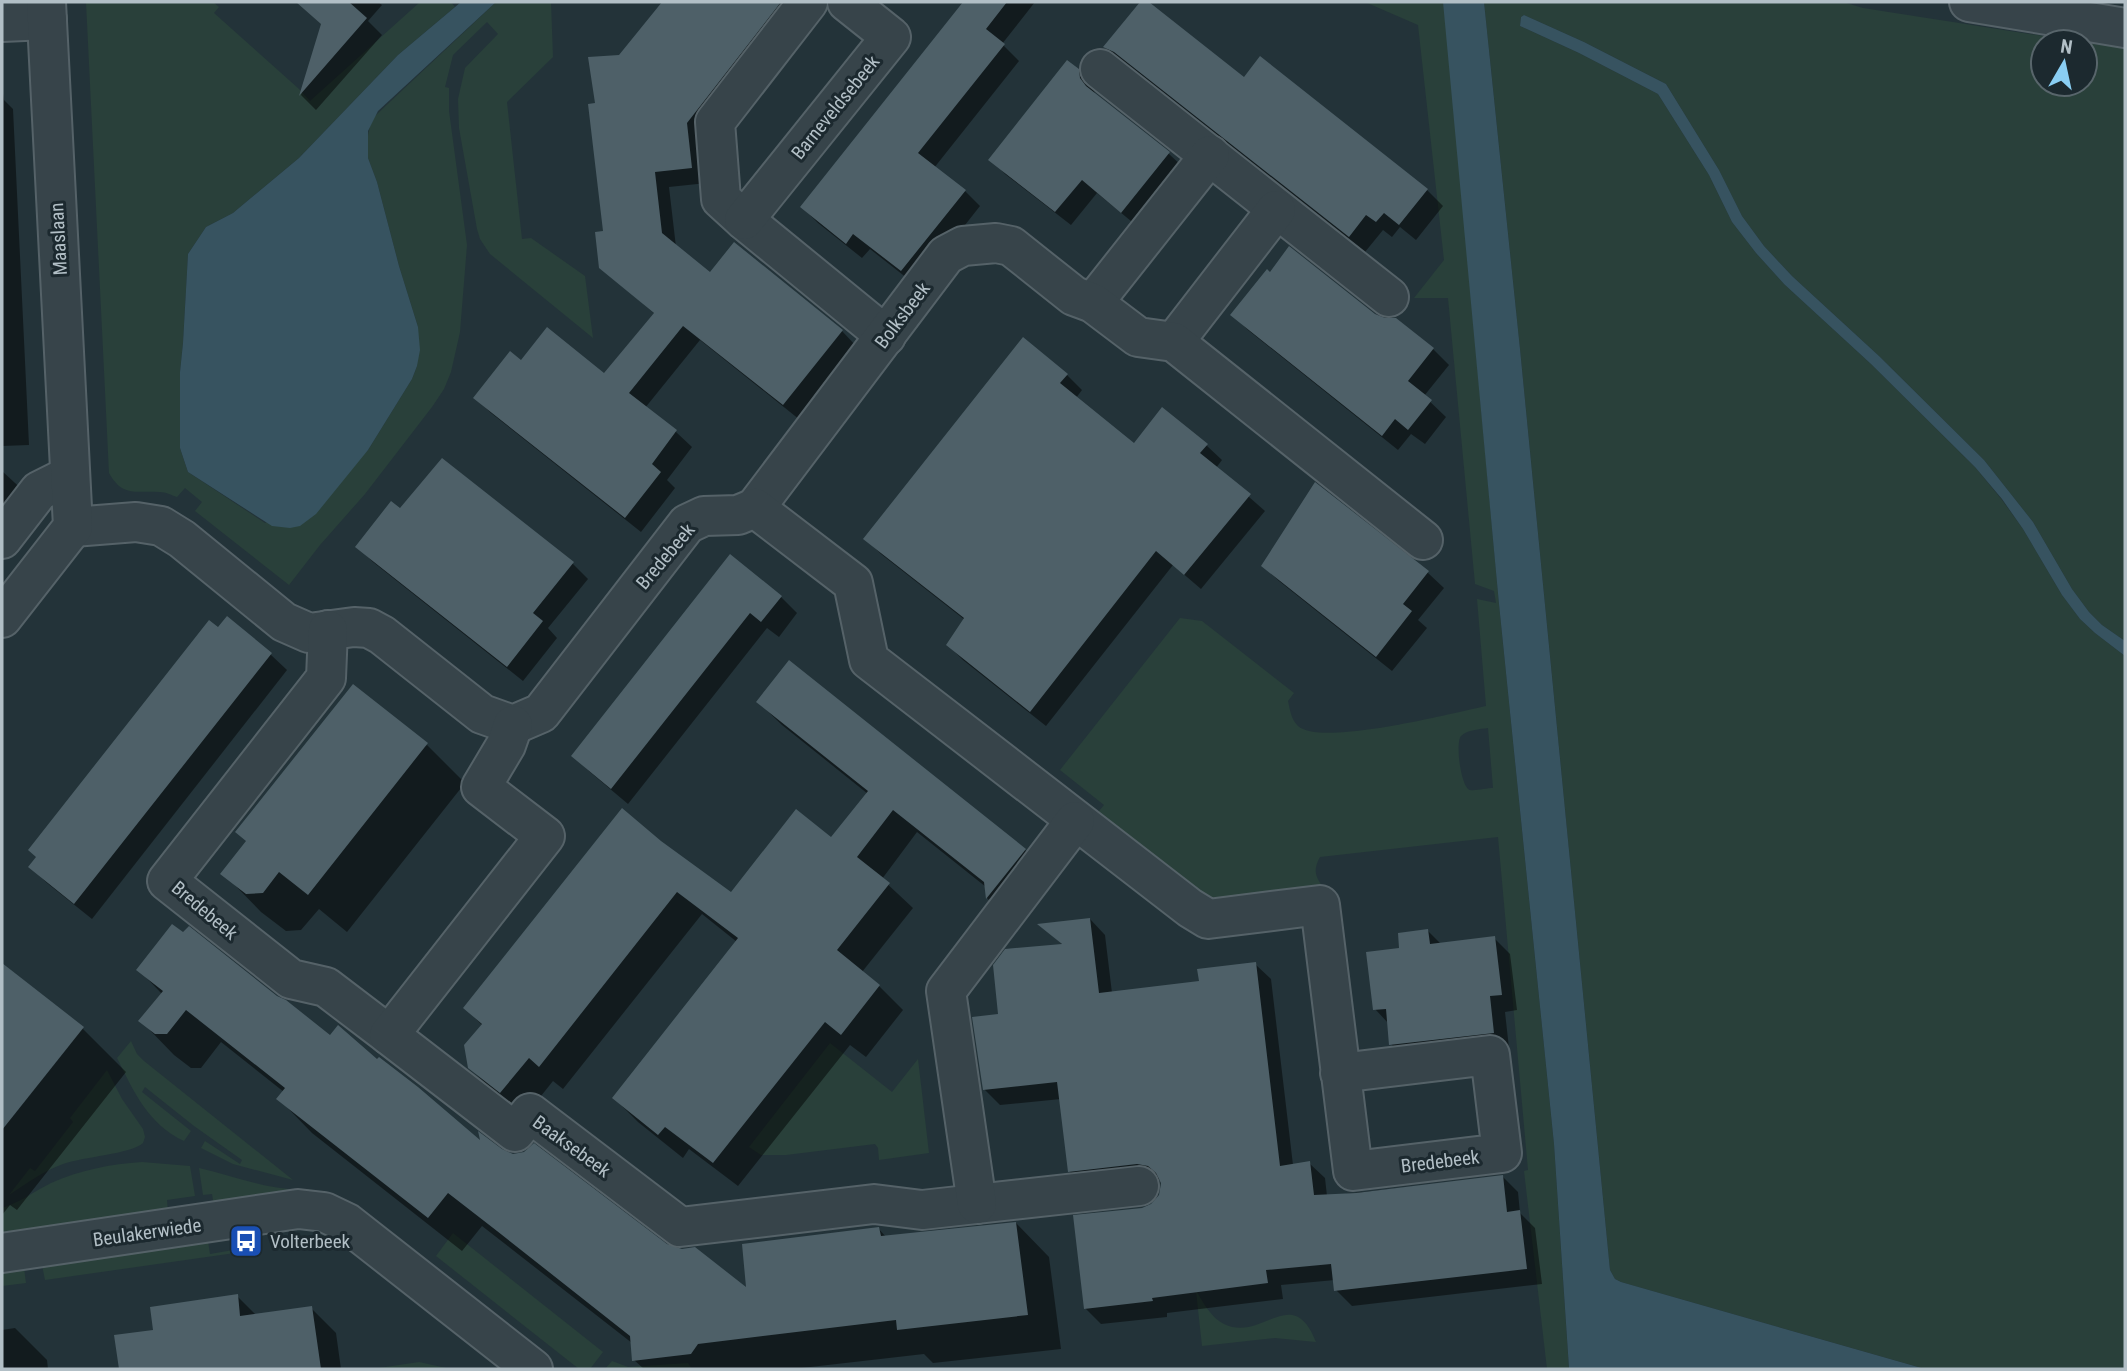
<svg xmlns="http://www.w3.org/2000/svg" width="2127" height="1371" viewBox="0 0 2127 1371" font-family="'Roboto Condensed',sans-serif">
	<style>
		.green { fill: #29403a; fill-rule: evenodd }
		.water { fill: #375360 }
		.shadow { fill: #0007 }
		.building { fill: #4e6068 }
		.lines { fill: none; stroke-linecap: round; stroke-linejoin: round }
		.minor-casing { stroke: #556268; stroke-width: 42 }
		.tertiary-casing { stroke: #556268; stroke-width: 42 }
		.minor { stroke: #37444a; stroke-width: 38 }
		.tertiary { stroke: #37444a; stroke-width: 38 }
		.labels { text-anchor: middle; stroke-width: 6; stroke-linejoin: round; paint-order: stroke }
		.street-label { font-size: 19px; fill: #b2bfc6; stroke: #1c292f }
		.poi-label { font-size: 19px; fill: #b2bfc6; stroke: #1c292f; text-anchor: start }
	</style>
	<rect width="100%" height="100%" fill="#233339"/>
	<!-- green -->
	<g class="green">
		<path d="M86 2H213L219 7 214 13 299 89 310 101 420 2H451L455 7 398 55 299 158 233 213 206 227 188 254 183 343 180 372V448L188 472 265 523 368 450 412 379 417 366 418 327 399 266 377 182 368 158 367 140 370 126 374 117 496 2H551L553 57 507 102 522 239 531 238 585 276 593 338 490 254 480 239 477 229 459 128 458 99 465 68 498 34 487 22 453 55 445 87 449 88V111L467 245 460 332 451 372 444 389 432 407 365 494 320 545 289 585 195 511 202 502 185 488 177 497C171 495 166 492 160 492 136 490 123 498 109 473Z"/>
		<path d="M1365 2H1443L1445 9 1499 604 1554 1144 1569 1369H1547L1524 1171 1528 1170 1498 837 1320 857C1313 870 1315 876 1323 887L1207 900 1095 816 1104 805 1060 770 1180 618 1202 621 1294 693 1288 701C1290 710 1291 719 1298 726 1321 747 1453 713 1486 706L1477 599 1496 603 1494 591 1475 584 1448 298H1414L1444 260 1418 25ZM1488 728 1493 788C1487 788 1476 791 1470 790 1461 788 1455 743 1461 736 1467 730 1480 729 1488 728Z"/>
		<path d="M1484 2H1843L1863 8 2081 42H2043V84H2085V43L2125 48V641L2102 625 2089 612 2072 589 2033 522 1984 460 1879 356 1792 276 1764 246 1742 216 1719 170 1666 84 1584 42 1524 15 1521 17 1520 26 1579 53 1658 94 1709 175 1732 222 1756 253 1784 284 1871 364 1975 467 2002 500 2023 529 2062 595 2080 619 2095 633 2125 656V1369H1925L1621 1282 1615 1279 1610 1270 1520 349Z"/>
		<path d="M131 1041 137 1054 144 1061 293 1180 233 1164 201 1148 205 1141 240 1164 242 1160 194 1126 145 1087 142 1092 191 1131 184 1141C148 1124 134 1092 117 1058Z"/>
		<path d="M830 1043 892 1092 918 1059 929 1153 879 1160 878 1148 875 1144 786 1155H761L749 1147Z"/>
		<path d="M107 1070 122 1099 143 1129 145 1137 143 1143C131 1154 82 1157 63 1164 43 1171 26 1184 9 1195L30 1168 35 1171 73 1122 70 1118Z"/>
		<path d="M142 1162 190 1166 195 1196 167 1200 168 1213 2 1237V1208C19 1203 35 1191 51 1183 80 1170 111 1164 142 1162Z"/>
		<path d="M199 1168C235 1176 272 1192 309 1189L310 1193 214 1206 212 1194 203 1195Z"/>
		<path d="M453 1233 603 1352 590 1369H579L436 1256Z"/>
		<path d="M208 1241 210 1254 233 1250 232 1245 244 1243V1249L249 1248V1251L45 1280 42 1265Z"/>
		<path d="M24 1268 26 1283 2 1286V1271Z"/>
		<path d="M1196 1291C1204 1303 1211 1318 1224 1324 1262 1343 1292 1282 1316 1342L1275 1338 1202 1346Z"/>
		<path d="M612 1361 628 1367 688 1363 692 1369H605Z"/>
		<path d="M419 1362 451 1369H372Z"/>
	</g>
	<!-- water -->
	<g class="water">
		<path d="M461 2H496L378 111 368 131V158L377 182 399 266 418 327 420 350 417 366 412 379 368 450 316 514 300 526 290 528 272 526 188 472 180 448V372L183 343 188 254 206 227 233 213 299 158 398 55Z"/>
		<path d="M1443 2H1484L1520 349 1610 1270 1615 1279 1621 1282 1925 1369 1569 1368 1554 1144 1499 604Z"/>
		<path d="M1524 15 1584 42 1666 84 1719 170 1742 216 1764 246 1792 276 1879 356 1984 460 2033 522 2072 589 2089 612 2102 625 2125 641V656L2095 633 2080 619 2062 595 2023 529 2002 499 1975 467 1871 364 1784 284 1756 253 1732 222 1709 175 1658 94 1579 53 1520 26 1521 17Z"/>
	</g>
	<!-- shadow -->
	<g class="shadow">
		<path d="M297 2H378L382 5 368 21 382 35 316 110 301 95 323 25Z"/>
		<path d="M664 2H809L702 139 707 183 669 187 676 247 710 274 842 331 857 347 800 420 700 340 645 408 676 432 692 447 667 480 675 488 641 532 491 413 475 398 521 362 604 375 656 315 601 267 605 233 597 105 620 56Z"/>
		<path d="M965 2H1035L1002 44 1019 61 934 168 965 191 980 206 917 286 870 249 862 258 818 223 802 207Z"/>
		<path d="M1142 2H1146L1244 80 1427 190 1443 206 1416 240 1400 227 1392 237 1383 230 1365 252 1131 67 1121 63 1106 47Z"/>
		<path d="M1077 70 1093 85 1095 95 1169 154 1184 168 1137 226 1097 193 1071 225 1005 174 991 159Z"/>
		<path d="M2 87 4 100 13 109 29 445 2 446Z"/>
		<path d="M1233 315 1375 316 1385 320 1396 319 1433 349 1449 365 1424 396 1446 417 1425 444 1411 434 1398 450 1248 330Z"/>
		<path d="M1023 340 1067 375 1082 390 1076 398 1134 445H1206L1222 460 1216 468 1265 511 1201 589 1173 565 1046 726 963 660 948 645 965 620 881 554 866 539Z"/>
		<path d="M2 471 27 494 2 526Z"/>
		<path d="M1315 484 1428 573 1444 588 1418 620 1427 628 1392 671 1279 581 1263 566Z"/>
		<path d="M400 510 572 563 588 579 548 628 557 638 523 681 373 562 358 547Z"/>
		<path d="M731 557 781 597 797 613 779 637 767 628 628 804 590 772 573 756Z"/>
		<path d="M218 629 270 654 287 670 92 919 47 883 30 867Z"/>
		<path d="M789 662 1025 850 1049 874 1010 922 987 898 986 887 917 832 882 879 913 908 862 972 879 986 903 1010 866 1057 850 1045 738 1186 689 1149 683 1158 638 1122 614 1098 737 942 702 914 563 1089 553 1081 525 1116 494 1092 469 1067 482 1025 465 1008 660 842 731 894 831 839 868 794 782 725 758 702Z"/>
		<path d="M427 745 465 783 347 932 319 909 301 930 286 931 261 912 223 873Z"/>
		<path d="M1090 919 1105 935 1112 993 1201 982 1255 964 1271 979 1293 1165 1309 1163 1325 1178 1327 1196 1503 1177 1518 1192 1520 1213 1535 1228 1542 1284 1352 1306 1336 1290 1335 1280 1281 1285 1283 1299 1167 1313V1317L1101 1324 1085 1308 1142 1209 1152 1205 1160 1196 1161 1180 1154 1179 1085 1187 1069 1171 1061 1099 1000 1105 984 1089 1000 1015 1063 945 1041 925Z"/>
		<path d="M1428 931 1441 944 1494 938 1510 954 1517 1010 1505 1012 1509 1048 1406 1060 1391 1044 1389 1024 1375 1009 1401 949Z"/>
		<path d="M2 964 82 1028 126 1072 17 1210 10 1205 2 1215Z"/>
		<path d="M138 969 330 1037 377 1061 482 1144 501 1151 666 1246 749 1291 878 1228 886 1237 1016 1223 1049 1257 1061 1349 933 1363 924 1354 793 1369H644L634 1360 632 1343 482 1226 462 1251 312 1133 279 1099 284 1092 221 1042 201 1068H191L174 1055 141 1021 162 994Z"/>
		<path d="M237 1296 257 1316 311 1308 336 1333 341 1369H121L116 1337 155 1331Z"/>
		<path d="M15 1328 47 1360 48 1369H2V1330Z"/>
	</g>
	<!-- building -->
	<g class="building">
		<path d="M296 2H349L367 18 299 96 321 24Z"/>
		<path d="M662 2H781L687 123 692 168 655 172 662 233 710 272 734 242 843 330 783 405 683 326 629 393 677 430 652 464 661 472 625 518 473 398 510 351 521 360 547 327 604 373 654 313 599 268 595 232 603 231 588 104 595 103 588 57 619 55Z"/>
		<path d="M963 2H1007L986 29 1005 44 918 153 966 190 901 271 853 234 846 244 800 207Z"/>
		<path d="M1140 2H1149L1244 77 1260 56 1428 189 1399 225 1384 213 1376 222 1366 215 1349 237 1114 52 1103 47Z"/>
		<path d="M1067 60 1079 69 1080 78 1086 86 1170 152 1121 213 1082 180 1055 212 988 160Z"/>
		<path d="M1289 246 1375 314 1385 318H1396L1434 348 1408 381 1432 400 1408 430 1395 419 1382 436 1230 315 1267 269 1270 272Z"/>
		<path d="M1023 337 1068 374 1060 383 1134 443 1162 407 1208 444 1200 453 1251 494 1184 575 1156 551 1030 712 946 645 964 618 863 539Z"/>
		<path d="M442 458 574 562 533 613 543 621 507 667 355 547 391 501 400 508Z"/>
		<path d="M1315 482 1429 571 1403 604 1412 611 1376 657 1261 566Z"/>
		<path d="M730 554 782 596 761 622 750 613 611 789 571 756Z"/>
		<path d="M227 616 272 653 74 904 28 867 36 857 28 850 209 620 218 627Z"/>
		<path d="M789 660 1026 849 986 899 984 882 893 810 857 857 890 883 837 950 880 985 841 1035 825 1022 713 1163 665 1127 658 1135 612 1098 738 938 677 892 539 1067 529 1058 500 1093 468 1068 464 1045 482 1024 463 1008 622 808 661 841 731 892 796 809 831 837 868 791 756 702Z"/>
		<path d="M353 684 428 743 308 895 279 872 263 893 246 894 220 874 246 841 235 832Z"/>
		<path d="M1090 918 1099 993 1199 981 1197 969 1256 962 1280 1166 1310 1161 1314 1195 1356 1193 1503 1175 1507 1212 1520 1210 1527 1269 1334 1291 1331 1264 1266 1270 1268 1283 1152 1298 1153 1301 1084 1309 1073 1215 1142 1208 1151 1204 1159 1195 1161 1183 1156 1173 1148 1166 1137 1164 1068 1172 1057 1082 983 1090 972 1017 998 1014 993 965 1005 949 1062 944 1037 924Z"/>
		<path d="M172 924 183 932 189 926 277 996 286 1000 330 1035 338 1025 377 1059 379 1057 418 1087 480 1140 478 1131 502 1149 513 1154 524 1152 534 1143 667 1244 682 1249 695 1247 746 1287 742 1244 879 1227 881 1236 1016 1222 1028 1315 897 1330 896 1320 763 1336 698 1344 691 1354 632 1361 630 1336 497 1231 448 1193 428 1218 276 1099 285 1088 186 1010 167 1034H155L138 1021 163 991 136 970Z"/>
		<path d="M1428 929 1430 944 1495 936 1502 995 1490 996 1494 1033 1389 1045 1386 1009 1373 1010 1366 952 1399 948 1398 933Z"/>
		<path d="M2 963 84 1027 2 1130Z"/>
		<path d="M238 1294 240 1316 312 1306 321 1369H119L114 1335 153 1330 150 1307Z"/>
	</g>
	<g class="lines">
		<defs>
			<g id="minor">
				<path d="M808 2 715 122 721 199 744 220 886 336"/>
				<path d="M1969 2 2125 28"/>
				<path d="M2 22 47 20"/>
				<path d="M1100 69 1389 297"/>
				<path d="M744 220 891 37 847 2"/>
				<path d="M1093 303 1210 155"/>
				<path d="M1174 342 1276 210"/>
				<path d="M755 508 946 255 963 246 996 243 1011 246 1074 296 1093 303 1138 337 1174 342 1423 540"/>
				<path d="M73 527 136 522 161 526 182 539 284 622 309 633 354 627 369 628 382 635 482 714 513 725 541 713 687 524 704 516 738 515 755 508 853 583 869 660 1190 908 1208 919 1320 905 1353 1171 1502 1153 1490 1055 1340 1073"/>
				<path d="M2 539 39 491 69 476"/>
				<path d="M2 618 73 527 46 2"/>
				<path d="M328 630 326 678 167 881 291 979 326 987 389 1035"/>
				<path d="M513 725 506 745 481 787 545 836 389 1035 515 1132 530 1113 680 1227 874 1204 922 1210 1139 1186"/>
				<path d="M977 1204 946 991 1075 821"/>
			</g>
			<path id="tertiary" d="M2 1253 298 1209 324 1212 347 1223 533 1369"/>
		</defs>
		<!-- minor casing -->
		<use href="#minor" class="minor-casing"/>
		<!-- tertiary casing -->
		<use href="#tertiary" class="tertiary-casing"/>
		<!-- minor -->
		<use href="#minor" class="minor"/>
		<!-- tertiary -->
		<use href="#tertiary" class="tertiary"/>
	</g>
	<!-- icons -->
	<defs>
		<symbol id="bus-square" viewBox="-11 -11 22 22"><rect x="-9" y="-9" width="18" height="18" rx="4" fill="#1a4fb4" stroke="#1c292f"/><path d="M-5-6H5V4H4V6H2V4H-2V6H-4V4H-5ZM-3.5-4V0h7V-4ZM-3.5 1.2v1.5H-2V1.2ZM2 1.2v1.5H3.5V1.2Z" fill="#fff"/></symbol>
	</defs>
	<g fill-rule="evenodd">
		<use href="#bus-square" x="227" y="1222" width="38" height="38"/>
	</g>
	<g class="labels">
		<!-- street labels -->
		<g class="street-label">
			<text transform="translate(835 107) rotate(-51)" y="7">Barneveldsebeek</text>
			<text transform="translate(58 239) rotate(-93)" y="7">Maaslaan</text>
			<text transform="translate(902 315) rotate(-53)" y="7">Bolksbeek</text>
			<text transform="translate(665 556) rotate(-50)" y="7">Bredebeek</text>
			<text transform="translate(205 910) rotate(40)" y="7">Bredebeek</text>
			<text transform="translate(572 1146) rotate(36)" y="7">Baaksebeek</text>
			<text transform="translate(1440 1161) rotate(-7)" y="7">Bredebeek</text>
			<text transform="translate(147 1232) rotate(-8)" y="7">Beulakerwiede</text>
		</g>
		<!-- poi labels -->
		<g class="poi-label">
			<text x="270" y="1248">Volterbeek</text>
		</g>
	</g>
	<!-- border -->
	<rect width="2127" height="1371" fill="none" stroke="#b2bfc6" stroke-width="7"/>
	<!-- north arrow -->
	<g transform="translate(2064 63) rotate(9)"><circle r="33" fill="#1c292f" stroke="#58656b" stroke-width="2"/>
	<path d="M0-5L12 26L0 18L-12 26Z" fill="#8acef3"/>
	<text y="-10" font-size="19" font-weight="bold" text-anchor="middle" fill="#b2bfc6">N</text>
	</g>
</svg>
